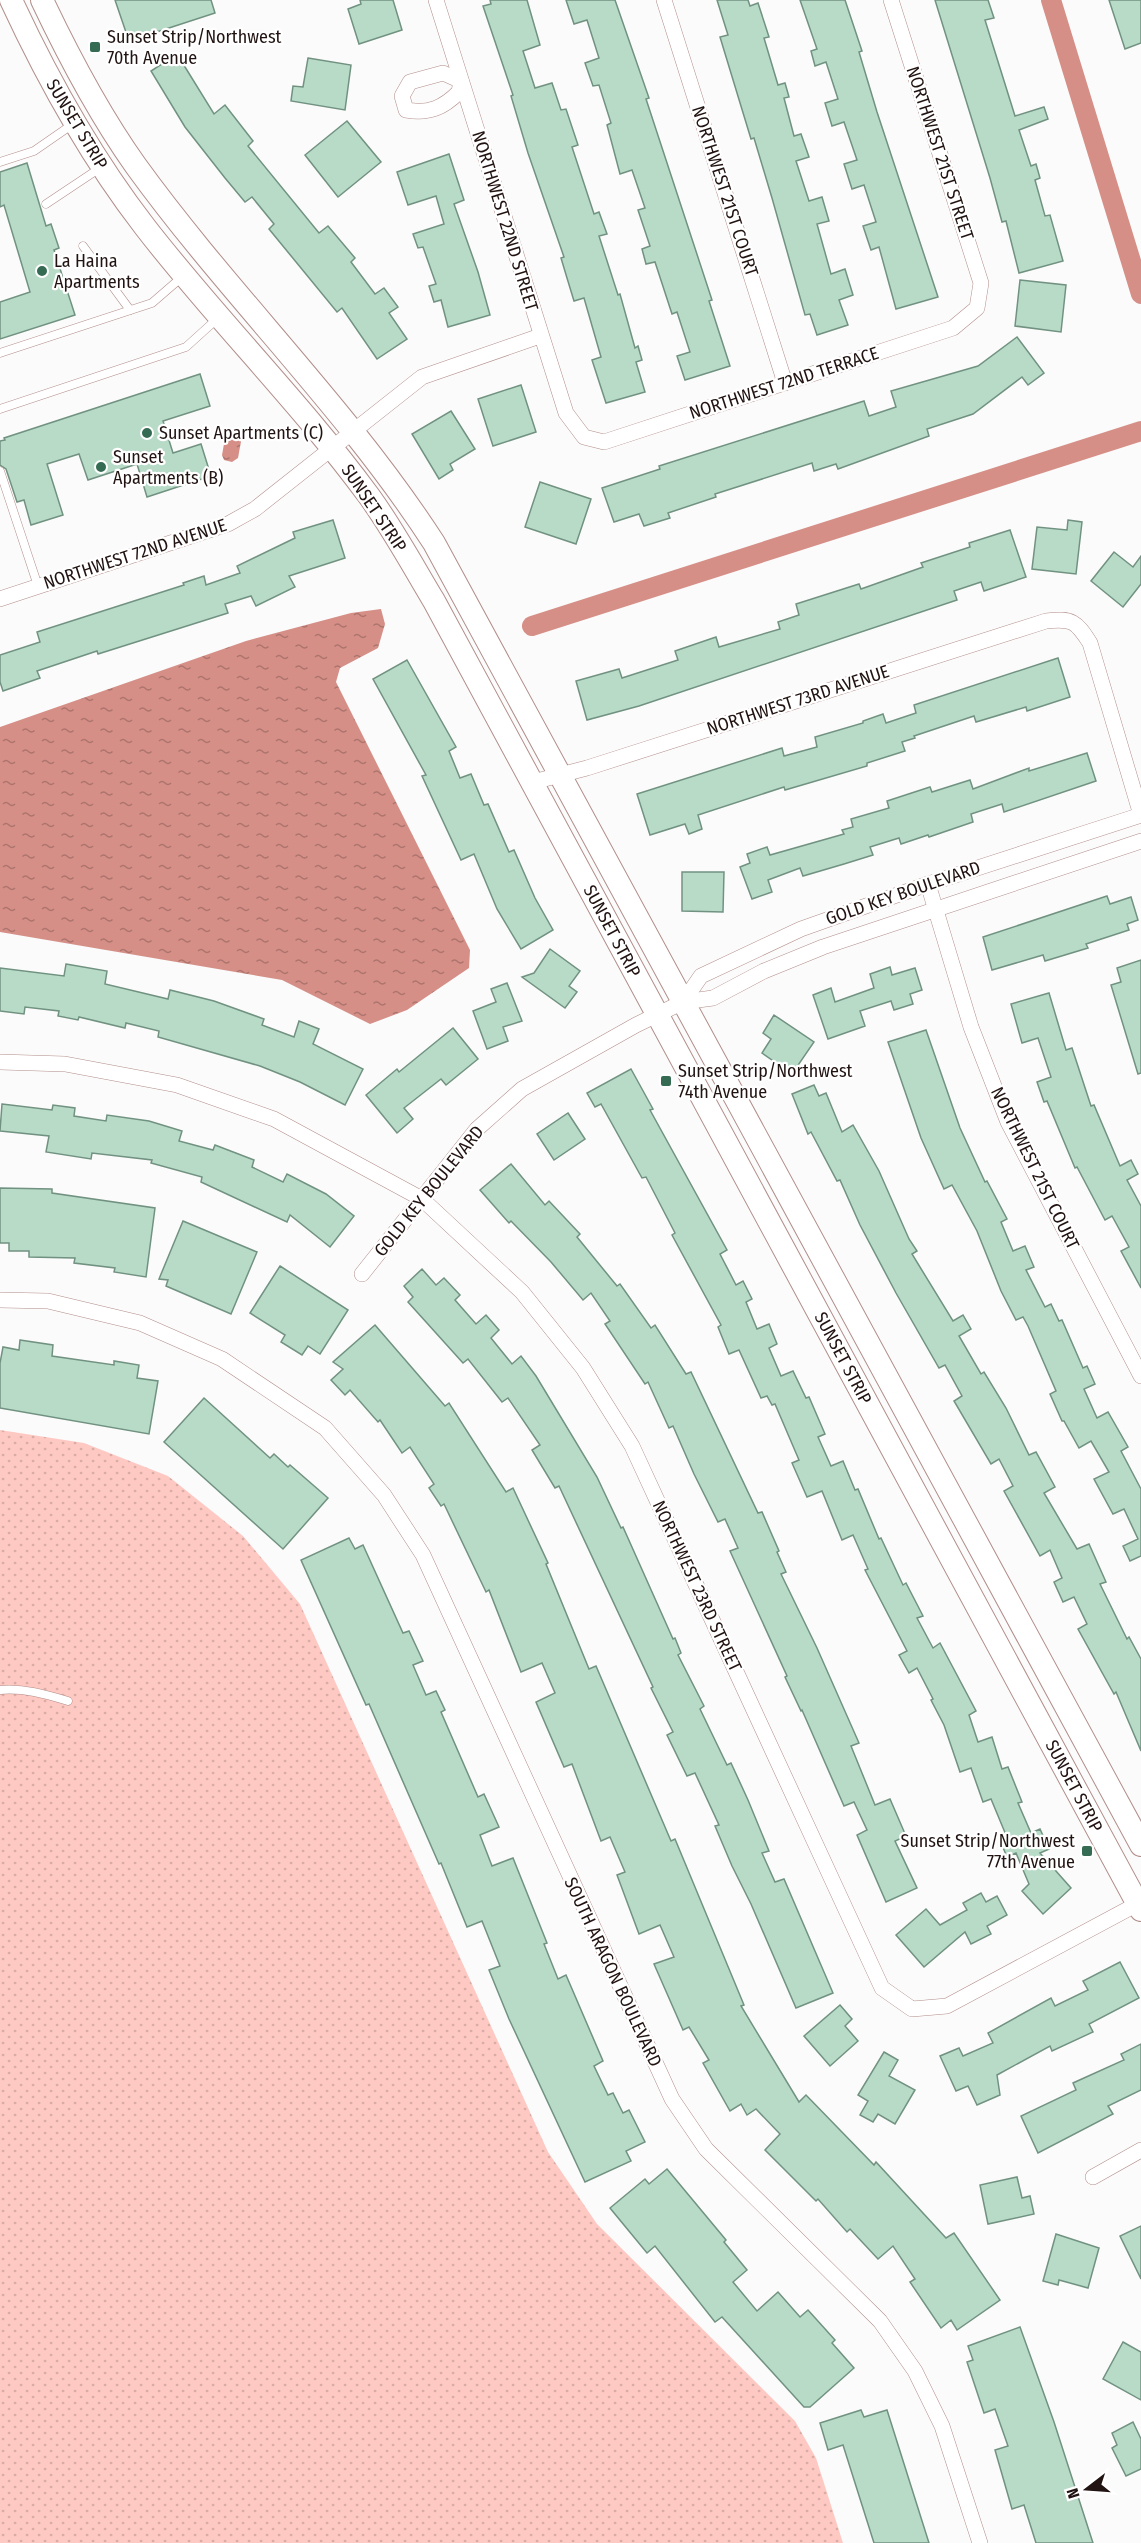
<svg xmlns="http://www.w3.org/2000/svg" width="1141" height="2543" viewBox="0 0 1141 2543" font-family="'Fira Sans Condensed',sans-serif">
	<style>
		.grass { fill: url(#grass-dots) }
		.water { fill: url(#water-ripples) }
		.lines { fill: none; stroke-linecap: round; stroke-linejoin: round }
		.canal { stroke: #d58f87; stroke-width: 20 }
		.building { fill: #b8dbc8; stroke: #719281; stroke-width: 1.5 }
		.lane-casing { stroke: #b28e8a; stroke-width: 9 }
		.street-casing { stroke: #b28e8a; stroke-width: 16 }
		.secondary-casing { stroke: #b28e8a; stroke-width: 24 }
		.lane { stroke: #fff; stroke-width: 8 }
		.street { stroke: #fff; stroke-width: 15 }
		.secondary { stroke: #fff; stroke-width: 22 }
		.poi-dot { fill: #346b52; stroke: #fff; stroke-width: 2 }
		.labels { text-anchor: middle; stroke-width: 4.5; stroke-linejoin: round; paint-order: stroke }
		.poi-label { font-size: 18px; fill: #201311; stroke: #fff; text-anchor: start }
		.street-label { font-size: 18px; fill: #201311; stroke: #fff }
	</style>
	<defs>
		<pattern id="grass-dots" width="8" height="8" patternUnits="userSpaceOnUse" patternTransform="scale(1.5)"><rect width="8" height="8" fill="#ffc9c3"/><path d="M2 2h.1M6 6h.1" fill="none" stroke="#daaca6" stroke-width="1.8" stroke-linecap="round"/></pattern>
		<pattern id="water-ripples" width="26" height="14" patternUnits="userSpaceOnUse" patternTransform="scale(1.5)"><rect width="26" height="14" fill="#d58f87"/><path d="M2 4q2-2 4 0t4 0M15 11q2-2 4 0t4 0" fill="none" stroke="#ac746d"/></pattern>
	</defs>
	<rect width="100%" height="100%" fill="#fbfbfb"/>
	<!-- grass -->
	<path class="grass" d="M0 1430 84 1443 168 1476 243 1536 300 1604 548 2152 597 2224 795 2421 816 2458 843 2543H0Z"/>
	<!-- water -->
	<g class="water">
		<path d="M230 430 238 431 242 436 238 458 232 462 224 460 222 455 226 433Z"/>
		<path d="M381 609 385 624 378 648 340 668 336 682 470 950 469 968 407 1010 370 1024 282 980 0 932V727L246 641 351 613Z"/>
	</g>
	<g class="lines">
		<!-- canal -->
		<g class="canal">
			<path d="M1051 0 1141 294"/>
			<path d="M532 626 1141 431"/>
		</g>
	</g>
	<!-- building -->
	<g class="building">
		<path d="M115 0H211L215 13 129 41Z"/>
		<path d="M360 0H393L402 30 359 44 348 9 361 4Z"/>
		<path d="M490 0H527L540 45 523 51 535 88 552 83 561 110 566 109 578 145 572 147 594 214 599 212 607 234 599 236 618 295 620 294 635 348 638 346 642 360 636 362 645 392 606 403 592 360 601 357 584 298 574 301 567 278 561 258 564 257 528 153 511 96 513 95 483 6 491 4Z"/>
		<path d="M566 0H615L649 98 646 99 712 300 709 301 730 366 685 380 677 356 690 352 677 312 672 314 655 262 646 264 642 249 650 246 638 210 645 208 632 170 620 174 607 125 611 123 599 85 593 86 585 63 599 58 587 20 574 24Z"/>
		<path d="M717 0H748L750 6 758 3 769 37 764 38 778 85 785 83 789 97 784 98 794 136 801 134 809 157 796 161 809 201 822 197 829 221 817 224 831 274 845 269 853 295 839 300 848 325 817 335 810 314 805 315 772 198 754 138 751 139 720 37 728 35Z"/>
		<path d="M800 0H845L862 51 859 52 877 112 938 297 896 309 879 247 871 250 863 226 876 222 864 185 852 189 844 164 857 160 844 122 832 126 825 103 838 99 826 62 815 66 811 51 817 49Z"/>
		<path d="M935 0H988L994 18 985 20 1015 116 1044 107 1048 119 1019 130 1031 166 1036 164 1040 178 1035 180 1045 216 1050 215 1063 261 1019 273 1006 221 1002 222 990 178Z"/>
		<path d="M1109 0H1141V43L1125 49Z"/>
		<path d="M177 54 214 114 225 105 253 141 248 146 319 233 328 226 355 258 351 262 375 294 384 288 398 307 389 313 407 339 377 359 342 308 337 312 269 229 274 224 252 197 245 202 225 178 185 127 151 71Z"/>
		<path d="M308 58 351 65 345 110 291 101 293 86 303 87Z"/>
		<path d="M347 121 381 162 338 197 305 155Z"/>
		<path d="M449 154 464 200 454 204 478 272 490 315 448 327 441 300 434 302 429 286 436 284 423 247 418 248 413 234 444 224 436 196 408 205 397 172Z"/>
		<path d="M27 163 46 226 51 224 59 248 54 250 75 315 0 339V302L30 292 4 205 0 207V172Z"/>
		<path d="M1020 280 1066 285 1061 332 1015 326Z"/>
		<path d="M1017 337 1044 373 1028 385 1022 377 973 414 927 429 929 436 838 469 836 464 814 471 812 463 715 494 716 497 668 513 670 518 644 526 639 514 614 522 602 488 660 469 659 466 864 401 869 416 896 407 891 391 978 366Z"/>
		<path d="M200 374 210 406 163 421 173 453 201 444 211 476 147 497 137 464 88 480 79 454 47 464 63 515 31 525 24 500 17 502 6 469 0 465V441L5 440 4 438Z"/>
		<path d="M521 385 536 432 493 446 478 399Z"/>
		<path d="M451 411 475 449 450 464 453 470 439 479 412 434Z"/>
		<path d="M540 482 591 499 576 544 525 527Z"/>
		<path d="M333 520 345 558 289 576 295 587 256 606 251 596 225 604 228 613 98 654 97 651 37 671 40 678 3 691 0 682V655L40 642 37 632 184 585 183 583 204 576 206 585 240 573 237 566 295 538 293 532Z"/>
		<path d="M1068 520 1082 522 1076 574 1032 569 1037 527 1067 530Z"/>
		<path d="M1010 530 1026 577 984 591 981 582 954 591 957 600 639 706 587 720 576 681 619 669 622 678 678 660 675 651 716 637 719 647 780 629 778 622 799 615 796 604 859 584 861 589 923 567 921 563 970 547 969 543Z"/>
		<path d="M1114 552 1133 567 1141 556V584L1123 607 1091 581Z"/>
		<path d="M1058 658 1070 697 1027 711 1026 707 976 722 974 716 914 736 915 738 902 742 905 751 867 763V766L785 790 784 787 698 815 702 829 689 834 685 824 650 835 637 794 782 748 784 756 817 747 815 737 863 723V721L883 714 886 723 916 713 914 705Z"/>
		<path d="M407 660 456 747 449 751 460 778 471 774 484 805 488 804 509 852 514 850 535 898 553 930 521 949 497 909 474 854 461 860 422 776 426 775 373 679Z"/>
		<path d="M1087 753 1096 781 1004 812 1002 804 971 814 973 822 929 837 928 835 901 844 899 838 870 847 873 855 844 864 803 876 800 868 768 880 772 892 752 899 740 867 750 863 747 854 767 847 770 855 844 834 842 830 853 827 851 819 889 808 887 801 930 787 932 792 970 780 973 789 1029 768V771Z"/>
		<path d="M682 872H724L723 912 682 911Z"/>
		<path d="M1107 896 1110 904 1131 897 1138 920 1127 924 1129 930 1086 944 1088 948 1045 961 1043 955 992 970 983 937Z"/>
		<path d="M550 949 580 971 569 986 577 992 565 1008 522 977 534 973Z"/>
		<path d="M1141 960V1073L1138 1074 1111 985 1121 982 1117 968Z"/>
		<path d="M66 964 107 971 105 984 168 999 170 990 214 1001 264 1019 262 1025 294 1037 299 1021 319 1029 313 1044 363 1069 345 1105 300 1082 260 1066 158 1037 159 1031 126 1023 125 1028 79 1017 78 1020 58 1016 59 1011 25 1007 24 1014 0 1011V968L64 976Z"/>
		<path d="M890 967 892 975 915 968 922 990 910 994 913 1004 894 1010 891 1001 860 1011 865 1026 828 1039 813 995 831 988 835 1002 874 988 870 974Z"/>
		<path d="M507 983 522 1021 503 1027 508 1041 487 1049 473 1011 496 1002 491 989Z"/>
		<path d="M1049 993 1066 1050 1072 1048 1091 1106 1094 1105 1120 1166 1131 1160 1138 1174 1127 1180 1141 1206V1288L1121 1251 1129 1247 1112 1216 1105 1220 1077 1167 1075 1168 1047 1101 1044 1102 1037 1082 1051 1077 1038 1038 1022 1043 1011 1004Z"/>
		<path d="M774 1015 814 1042 792 1074 762 1053 771 1039 763 1033Z"/>
		<path d="M453 1028 478 1059 446 1085 441 1079 404 1108 413 1119 397 1133 366 1095 397 1069 399 1072Z"/>
		<path d="M926 1030 960 1128 985 1182 987 1181 1007 1219 1001 1222 1013 1251 1025 1246 1034 1267 1026 1270 1045 1307 1051 1304 1059 1321 1062 1320 1083 1368 1087 1366 1095 1384 1084 1389 1097 1418 1108 1412 1128 1447 1121 1451 1141 1489V1556L1130 1561 1123 1546 1138 1539 1124 1509 1113 1514 1094 1479 1109 1472 1091 1441 1079 1448 1064 1421H1062L1050 1394 1056 1391 1028 1326 1023 1317 1016 1320 1001 1291 977 1231 952 1185 944 1189 921 1138 888 1042Z"/>
		<path d="M631 1069 653 1109 650 1110 727 1250 720 1254 736 1285 743 1281 752 1299 746 1302 757 1329 769 1324 777 1344 769 1348 781 1376 793 1371 806 1398 809 1397 825 1434 818 1437 831 1466 843 1461 855 1490 858 1489 879 1539 881 1538 903 1585 906 1583 923 1616 917 1618 933 1648 940 1643 976 1711 969 1715 978 1742 992 1737 1002 1769 1008 1767 1022 1802 1018 1803 1031 1833 1040 1829 1049 1849 1040 1853 1071 1888 1043 1914 1022 1891 1029 1884 1016 1853 1007 1857 999 1838 1006 1835 991 1799 983 1802 971 1768 960 1772 944 1725 931 1700 933 1699 917 1668 909 1673 899 1655 907 1651 865 1570 868 1569 853 1535 842 1540 822 1491 807 1497 792 1463 799 1460 775 1404 772 1405 767 1396 761 1398 739 1350 729 1354 718 1327 721 1325 672 1235 675 1233 646 1177 642 1178 601 1104 595 1107 587 1093Z"/>
		<path d="M814 1085 819 1096 826 1093 842 1132 853 1125 879 1171 909 1239 917 1251 912 1254 953 1321 963 1315 971 1329 959 1336 981 1374 984 1372 1006 1408 1029 1455 1036 1452 1055 1487 1044 1493 1077 1549 1089 1544 1106 1582 1100 1584 1127 1639 1129 1637 1141 1659V1751L1116 1692 1114 1694 1078 1629 1087 1624 1074 1597 1063 1602 1054 1582 1062 1578 1050 1550 1040 1556 1004 1491 1013 1486 999 1459 991 1464 954 1401 962 1396 945 1365 939 1368 896 1293 860 1225 840 1180 837 1181 811 1132 808 1134 792 1094Z"/>
		<path d="M2 1104 52 1110 53 1105 75 1108 74 1116 106 1121 107 1115 149 1121 182 1131 179 1141 213 1150 215 1145 254 1160 252 1167 283 1182 287 1174 326 1194 354 1216 330 1247 290 1215 287 1222 201 1182 202 1177 151 1163 152 1160 92 1153 91 1159 46 1152 49 1136 0 1131Z"/>
		<path d="M568 1113 585 1139 554 1160 537 1134Z"/>
		<path d="M511 1164 545 1205 549 1201 580 1234 577 1237 617 1286 620 1284 651 1328 655 1325 686 1374 691 1372 758 1513 762 1512 779 1551 777 1552 786 1572 781 1574 817 1648 859 1743 851 1746 875 1805 890 1799 906 1836 895 1841 917 1888 886 1902 857 1835 867 1830 854 1802 844 1806 802 1710 801 1711 785 1677 787 1676 730 1551 738 1548 725 1519 718 1522 694 1474 673 1426 669 1428 648 1382 645 1384 605 1324 610 1321 591 1293 583 1300 551 1262 511 1221 509 1223 480 1190Z"/>
		<path d="M0 1188 52 1189V1193L155 1208 146 1277 114 1272 115 1268 74 1263 75 1258 29 1257V1251H9V1243H0Z"/>
		<path d="M183 1221 257 1252 231 1314 166 1286 168 1280 159 1279Z"/>
		<path d="M280 1266 348 1310 320 1354 308 1346 302 1355 281 1342 285 1335 250 1313Z"/>
		<path d="M422 1269 436 1285 444 1278 460 1295 455 1300 476 1324 486 1315 499 1330 491 1338 512 1364 521 1356 536 1376 597 1477 621 1528 623 1527 673 1639 675 1638 681 1653 678 1655 704 1706 700 1709 727 1765 731 1763 748 1800 769 1851 762 1853 775 1882 784 1879 833 1993 796 2008 751 1904 732 1866 715 1826 719 1825 695 1773 687 1776 667 1735 673 1732 651 1688 653 1687 559 1486 555 1488 532 1450 540 1445 508 1398 502 1402 468 1359 463 1363 408 1302 413 1297 404 1286Z"/>
		<path d="M375 1325 445 1406 449 1403 506 1492 513 1488 548 1563 546 1564 589 1669 596 1666 671 1841 675 1839 744 2005 741 2006 799 2102 806 2095 874 2165 876 2162 946 2238 954 2233 1000 2300 957 2330 951 2320 941 2328 910 2282 915 2279 893 2246 878 2259 850 2229 847 2232 818 2199 816 2201 765 2150 780 2134 756 2109 747 2115 741 2104 730 2111 703 2063 709 2060 689 2027 683 2030 654 1964 674 1957 660 1925 639 1934 617 1875 625 1872 610 1837 601 1841 572 1764 564 1767 536 1702 555 1693 542 1663 521 1672 489 1590 486 1592 444 1504 441 1506 429 1488 434 1484 410 1447 402 1453 380 1420 378 1422 350 1390 345 1395 331 1380 343 1369 333 1362Z"/>
		<path d="M20 1340 53 1345 52 1356 114 1365V1361L139 1365 137 1378 158 1381 149 1434 0 1408V1363L3 1347 19 1350Z"/>
		<path d="M204 1398 270 1458 274 1454 288 1467 290 1465 328 1498 283 1549 164 1442Z"/>
		<path d="M349 1538 355 1549 363 1545 403 1633 409 1631 423 1661 413 1665 426 1695 436 1691 445 1710 441 1712 478 1797 484 1794 499 1827 480 1835 492 1866 513 1858 547 1943 544 1944 558 1979 566 1975 603 2061 594 2066 608 2095 613 2093 623 2113 629 2110 645 2142 626 2151 631 2161 585 2182 509 2019 489 1970 500 1966 482 1921 467 1927 441 1863 439 1864 369 1704 366 1705 301 1560Z"/>
		<path d="M981 1893 986 1902 997 1896 1007 1915 987 1926 991 1934 971 1944 965 1932 924 1967 896 1935 926 1909 940 1925 967 1910 963 1903Z"/>
		<path d="M1120 1962 1139 1998 1089 2024 1093 2032 1052 2051 1050 2046 997 2075 1000 2095 977 2105 968 2086 956 2091 940 2056 959 2048 963 2056 993 2043 988 2033 1051 1998 1055 2006 1088 1990 1083 1981Z"/>
		<path d="M840 2005 852 2019 845 2026 858 2041 830 2066 804 2036Z"/>
		<path d="M1141 2044V2090L1108 2106 1113 2114 1038 2153 1021 2116 1076 2090 1073 2083 1124 2060 1121 2054Z"/>
		<path d="M884 2052 898 2060 889 2076 915 2090 895 2124 878 2114 873 2122 860 2115 868 2101 858 2095Z"/>
		<path d="M667 2169 726 2240 724 2242 747 2270 733 2282 757 2311 778 2292 800 2317 808 2310 835 2340 832 2343 854 2368 810 2407H804L722 2317 715 2322 655 2246 647 2253 610 2208 645 2179 649 2184Z"/>
		<path d="M1017 2177 1022 2198 1030 2196 1034 2214 988 2224 980 2185Z"/>
		<path d="M1141 2226V2279L1120 2236Z"/>
		<path d="M1056 2234 1099 2248 1088 2288 1059 2280 1058 2285 1043 2281Z"/>
		<path d="M1020 2327 1054 2422 1093 2543H1036L1024 2505 1012 2509 995 2450 1008 2446 995 2409 984 2413 967 2362 973 2360 968 2346Z"/>
		<path d="M1123 2342 1141 2352V2400L1103 2379Z"/>
		<path d="M861 2410 864 2417 887 2410 929 2543H874L843 2445 828 2450 820 2423Z"/>
		<path d="M1133 2422 1141 2439V2469L1126 2476 1112 2448 1117 2445 1112 2433Z"/>
	</g>
	<g class="lines">
		<defs>
			<g id="lane">
				<path d="M0 162 34 151 73 124"/>
				<path d="M46 204 100 168"/>
				<path d="M83 246 130 310"/>
				<path d="M0 353 152 303 182 277"/>
				<path d="M0 409 186 347 218 318"/>
				<path d="M0 471 38 586"/>
				<path d="M0 1690C24 1688 45 1694 68 1701"/>
			</g>
			<g id="street">
				<path d="M436 0 566 413 584 437 604 442 953 328 977 308 981 283 891 0"/>
				<path d="M664 0 785 383"/>
				<path d="M443 73 461 81 459 92C443 108 429 114 406 110L402 96 410 82Z"/>
				<path d="M0 599 228 524 255 509 422 377 540 336"/>
				<path d="M533 782 587 768 1046 621C1072 618 1076 621 1090 643L1141 815"/>
				<path d="M928 884 971 1027 1008 1122 1141 1376"/>
				<path d="M683 1002 701 976 801 929 928 884 1141 815"/>
				<path d="M0 1062 65 1064 177 1085 274 1119 422 1199 522 1292 583 1368 632 1446 882 1988 912 2009 947 2006 1141 1902"/>
				<path d="M362 1274 477 1129 522 1089 636 1025 683 1002 713 998 764 971 823 947 1141 841"/>
				<path d="M0 1300 48 1301 140 1323 222 1359 325 1428 384 1495 423 1555 672 2099 706 2149 880 2321 915 2371 942 2426 980 2543"/>
				<path d="M1093 2177 1141 2150"/>
			</g>
			<g id="secondary">
				<path d="M11 0C48 80 90 156 145 227 216 319 300 402 369 496 393 529 413 566 434 601L1141 1910"/>
				<path d="M42 0C69 57 99 114 136 166 230 296 346 407 434 543L1141 1845"/>
			</g>
		</defs>
		<!-- lane casing -->
		<use href="#lane" class="lane-casing"/>
		<!-- street casing -->
		<use href="#street" class="street-casing"/>
		<!-- secondary casing -->
		<use href="#secondary" class="secondary-casing"/>
		<!-- lane -->
		<use href="#lane" class="lane"/>
		<!-- street -->
		<use href="#street" class="street"/>
		<!-- secondary -->
		<use href="#secondary" class="secondary"/>
	</g>
	<!-- markers -->
	<g class="poi-dot">
		<rect x="89" y="41" width="12" height="12" rx="3"/>
		<circle cx="42" cy="271" r="6"/>
		<circle cx="147" cy="433" r="6"/>
		<circle cx="101" cy="467" r="6"/>
		<rect x="660" y="1075" width="12" height="12" rx="3"/>
		<rect x="1081" y="1845" width="12" height="12" rx="3"/>
	</g>
	<g class="labels">
		<!-- poi labels -->
		<g class="poi-label">
			<text x="107" y="43">Sunset Strip/Northwest<tspan x="107" dy="21">70th Avenue</tspan></text>
			<text x="54" y="267">La Haina<tspan x="54" dy="21">Apartments</tspan></text>
			<text x="159" y="439">Sunset Apartments (C)</text>
			<text x="113" y="463">Sunset<tspan x="113" dy="21">Apartments (B)</tspan></text>
			<text x="678" y="1077">Sunset Strip/Northwest<tspan x="678" dy="21">74th Avenue</tspan></text>
			<text x="1075" y="1847" text-anchor="end">Sunset Strip/Northwest<tspan x="1075" dy="21">77th Avenue</tspan></text>
		</g>
		<!-- street labels -->
		<g class="street-label">
			<text transform="translate(77 124) rotate(59)" y="6">SUNSET STRIP</text>
			<text transform="translate(940 153) rotate(72)" y="6">NORTHWEST 21ST STREET</text>
			<text transform="translate(725 191) rotate(72)" y="6">NORTHWEST 21ST COURT</text>
			<text transform="translate(505 221) rotate(73)" y="6">NORTHWEST 22ND STREET</text>
			<text transform="translate(784 383) rotate(-18)" y="6">NORTHWEST 72ND TERRACE</text>
			<text transform="translate(374 508) rotate(56)" y="6">SUNSET STRIP</text>
			<text transform="translate(135 554) rotate(-18)" y="6">NORTHWEST 72ND AVENUE</text>
			<text transform="translate(798 700) rotate(-18)" y="6">NORTHWEST 73RD AVENUE</text>
			<text transform="translate(903 893) rotate(-19)" y="6">GOLD KEY BOULEVARD</text>
			<text transform="translate(612 931) rotate(62)" y="6">SUNSET STRIP</text>
			<text transform="translate(1035 1168) rotate(64)" y="6">NORTHWEST 21ST COURT</text>
			<text transform="translate(429 1191) rotate(-51)" y="6">GOLD KEY BOULEVARD</text>
			<text transform="translate(843 1358) rotate(62)" y="6">SUNSET STRIP</text>
			<text transform="translate(697 1586) rotate(65)" y="6">NORTHWEST 23RD STREET</text>
			<text transform="translate(1074 1786) rotate(62)" y="6">SUNSET STRIP</text>
			<text transform="translate(613 1972) rotate(65)" y="6">SOUTH ARAGON BOULEVARD</text>
		</g>
	</g>
	<!-- north arrow -->
	<g transform="translate(1087 2489) rotate(253)" stroke="#ffffff" stroke-width="4.5" paint-order="stroke">
	<path d="M0-4.5L10 22L0 15L-10 22Z" fill="#201311"/>
	<text y="-9" font-size="16" font-weight="bold" text-anchor="middle" fill="#201311">N</text>
	</g>
</svg>
